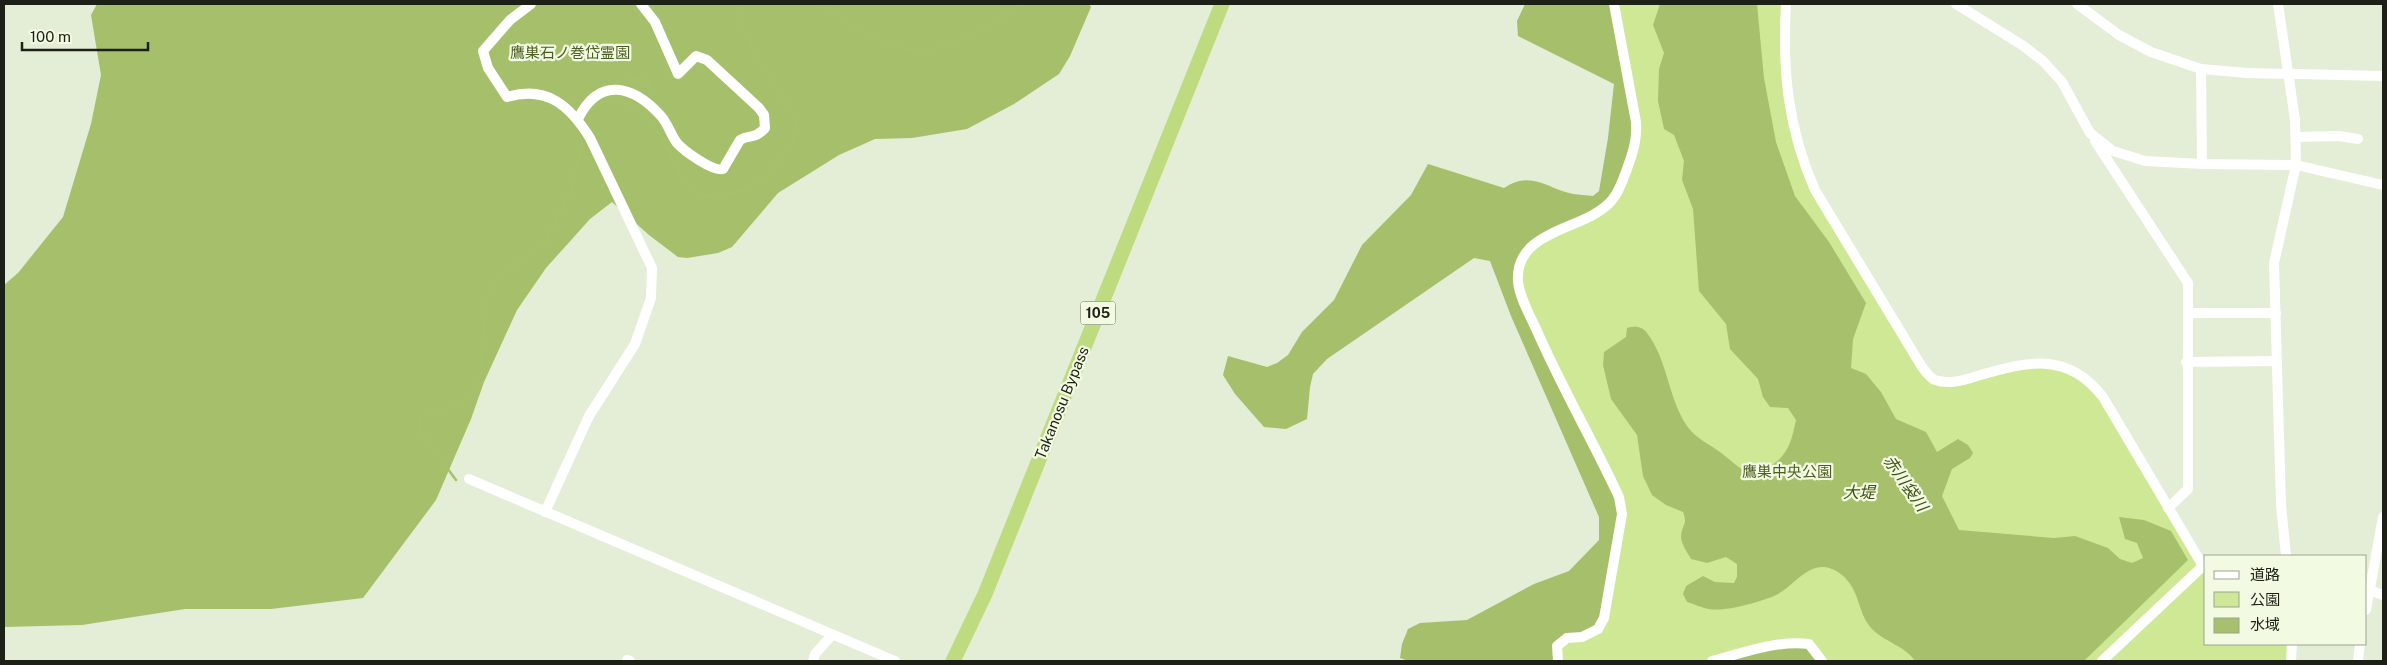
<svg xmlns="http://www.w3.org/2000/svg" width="2387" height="665" viewBox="0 0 2387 665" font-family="'Public Sans','Noto Sans JP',sans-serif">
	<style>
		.green { fill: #cee895 }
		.forest { fill: #a5bf6b }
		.water { fill: #a7c06c }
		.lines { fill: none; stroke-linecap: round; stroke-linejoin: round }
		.stream { stroke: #a7c06c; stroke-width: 2.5 }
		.minor { stroke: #fff; stroke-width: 10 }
		.highway { stroke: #bfdb80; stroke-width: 15 }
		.labels { text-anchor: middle; stroke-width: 4.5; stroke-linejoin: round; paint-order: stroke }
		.shield { fill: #f2fae2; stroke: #5d6154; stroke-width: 1 }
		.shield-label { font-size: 14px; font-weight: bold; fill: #1d2017 }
		.park-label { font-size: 15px; fill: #4c5d21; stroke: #f2fae2 }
		.street-label { font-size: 15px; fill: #1d2017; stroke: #f2fae2 }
		.water-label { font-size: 16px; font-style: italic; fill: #425215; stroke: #f2fae2 }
	</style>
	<rect width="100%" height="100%" fill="#e4edd5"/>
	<!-- green -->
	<path class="green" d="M1614 4H1786L1784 49 1805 167 1922 367 1948 382 2050 363 2096 388 2206 567V644H2292L2291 661H1822L1809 644 1712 661H1558L1556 655 1622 514 1521 295 1523 258 1619 189Z"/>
	<!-- forest -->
	<g class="forest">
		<path d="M97 4H1089L1091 7 1070 56 1059 74 1014 104 967 129 912 138 875 139 839 155 778 193 732 247 718 253 687 258 678 257 649 235 612 202 590 219 546 268 517 310 484 382 471 419 436 500 363 598 271 609H185L82 625 4 627V285L18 273 63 217 91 124 101 75 91 15Z"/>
		<path d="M1525 4H1614L1637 137 1612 201 1531 246 1518 280 1622 514 1598 629 1557 645 1558 661H1409L1400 658 1402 644 1408 629 1420 623 1467 620 1534 584 1569 571 1599 540V517L1511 316 1490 261 1474 258 1327 359 1313 374 1310 387 1307 419 1286 429 1264 427 1235 394 1223 375 1228 356 1267 367 1277 363 1288 355 1302 332 1334 300 1362 245 1411 195 1428 164 1504 188C1531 170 1546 188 1573 194 1579 195 1586 195 1593 196L1599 191 1608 138 1614 84 1518 36 1517 21Z"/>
		<path d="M1809 644 1822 661 1810 660 1712 661 1748 651Z"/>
	</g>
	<!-- water -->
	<g class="water">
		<path d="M1660 4H1757L1764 78 1776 142 1795 196 1829 242 1866 303 1853 339 1851 368 1866 374 1881 392 1896 419 1926 432 1937 452 1958 439 1968 445 1973 453 1970 458 1952 469 1942 496 1959 530 2054 538 2075 536 2108 548 2120 559 2132 563 2143 558 2137 543 2125 539 2119 517 2144 520 2171 531 2188 560 2084 661H1915C1904 644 1879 641 1868 624 1857 608 1859 586 1838 572 1812 555 1796 585 1776 595 1761 602 1725 612 1709 609 1702 608 1694 604 1687 602L1683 594 1686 586 1703 576 1715 582 1734 583 1737 577V564L1726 557 1707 563 1691 559C1687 552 1681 544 1681 536 1682 524 1688 525 1683 512L1666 505 1652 495 1643 476 1637 435 1611 399 1603 365 1604 352 1626 337 1627 328C1634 326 1642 326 1647 333 1669 361 1668 404 1691 431 1700 441 1715 447 1725 456 1738 466 1747 478 1765 469 1787 458 1791 444 1796 420L1788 408 1770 407 1763 397 1758 379 1730 349 1726 324 1699 291 1693 209 1682 180 1684 161 1674 135 1664 129 1658 101 1659 69 1664 53 1653 25Z"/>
		<path d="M645 70 654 91 625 79Z"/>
	</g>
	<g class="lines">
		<!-- stream -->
		<g class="stream">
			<path d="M821 4C829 9 835 15 843 20 857 30 904 53 921 51 955 48 994 23 1024 4"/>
			<path d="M587 117 594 106 614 98 647 116 662 138 682 178 701 197C727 197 759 188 775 166 783 155 794 143 796 130 797 122 793 115 789 108 776 81 733 34 742 4"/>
			<path d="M456 480 419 430 420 417C444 409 473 402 481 375L486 297 501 274 544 244 571 190 581 149"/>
		</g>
		<!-- minor -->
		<g class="minor">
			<path d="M531 4 510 20 483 51 488 68 507 97C547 85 570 106 590 138L652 268 651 298 635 344 589 416 545 512"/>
			<path d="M1786 4C1782 70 1788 129 1815 190L1922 367C1925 371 1930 378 1935 380 1949 385 1964 380 1977 376 2026 362 2067 350 2103 397L2203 566 2206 567"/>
			<path d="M1956 4 2022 45 2043 61 2062 82 2090 133 2113 151 2145 161 2202 164 2296 165 2383 185"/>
			<path d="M2077 4 2119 35 2151 52 2201 69 2247 73 2383 76"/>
			<path d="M2278 4 2295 120 2296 165 2274 263 2281 505 2286 556"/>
			<path d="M2201 69 2202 164"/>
			<path d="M578 119C599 76 633 85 661 116 668 124 671 135 677 143 684 151 713 172 723 169L740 140C750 134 754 140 765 128L764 115 759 108 707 60 696 56 678 74 655 22 641 4"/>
			<path d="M2296 137 2339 136 2358 139"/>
			<path d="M2095 141 2188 283V489L2168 508"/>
			<path d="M2188 313H2276"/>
			<path d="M2186 362 2277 361"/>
			<path d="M469 479 895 661"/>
			<path d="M2366 589 2383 595"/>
			<path d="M2366 610 2383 517"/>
			<path d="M627 660 630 661"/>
			<path d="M813 661 815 654 832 635"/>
			<path d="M1558 661 1557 646 1567 638 1582 637 1598 629 1604 618 1622 514 1619 497C1593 441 1562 388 1537 331 1530 315 1520 299 1518 282 1514 228 1587 231 1612 200 1620 191 1624 177 1628 166 1634 150 1637 138 1636 122L1614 4"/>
			<path d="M1712 661C1743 653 1776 640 1809 644L1822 661"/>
			<path d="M2102 661 2203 566"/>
			<path d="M2291 661 2292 644"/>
			<path d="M2358 661 2360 644"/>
		</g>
		<!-- highway -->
		<path class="highway" d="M953 661 985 594 1222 4"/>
	</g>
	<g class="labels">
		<!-- shield labels -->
		<rect class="shield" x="1080.5" y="301.5" width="35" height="23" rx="4"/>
		<g class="shield-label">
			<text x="1098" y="318">105</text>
		</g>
		<!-- park labels -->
		<g class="park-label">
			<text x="570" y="58">鷹巣石ノ巻岱霊園</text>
			<text x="1787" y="477">鷹巣中央公園</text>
		</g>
		<!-- street labels -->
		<g class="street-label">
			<text transform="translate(1062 403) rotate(-68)" y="5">Takanosu Bypass</text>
		</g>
		<!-- water labels -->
		<g class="water-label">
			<text transform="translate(1906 483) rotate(55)" y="6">赤川袋川</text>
			<text x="1859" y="498">大堤</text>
		</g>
	</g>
	<!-- border -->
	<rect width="2387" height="665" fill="none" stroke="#1d2017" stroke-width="10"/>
	<!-- legend -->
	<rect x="2204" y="555" width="162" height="90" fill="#f2fae2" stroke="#9da391"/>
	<rect x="2214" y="571" width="25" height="8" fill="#ffffff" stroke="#9da391"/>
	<text x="2250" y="580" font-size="15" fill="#1d2017">道路</text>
	<rect x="2214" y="592" width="25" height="15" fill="#cee895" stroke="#9da391"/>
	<text x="2250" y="605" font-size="15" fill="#1d2017">公園</text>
	<rect x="2214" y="618" width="25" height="15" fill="#a7c06c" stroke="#9da391"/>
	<text x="2250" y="630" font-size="15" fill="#1d2017">水域</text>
	<!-- scale -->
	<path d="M22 42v8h126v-8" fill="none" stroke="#1d2017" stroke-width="2.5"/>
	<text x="30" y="42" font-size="15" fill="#1d2017" stroke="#f2fae2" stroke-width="4" paint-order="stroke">100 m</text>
</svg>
